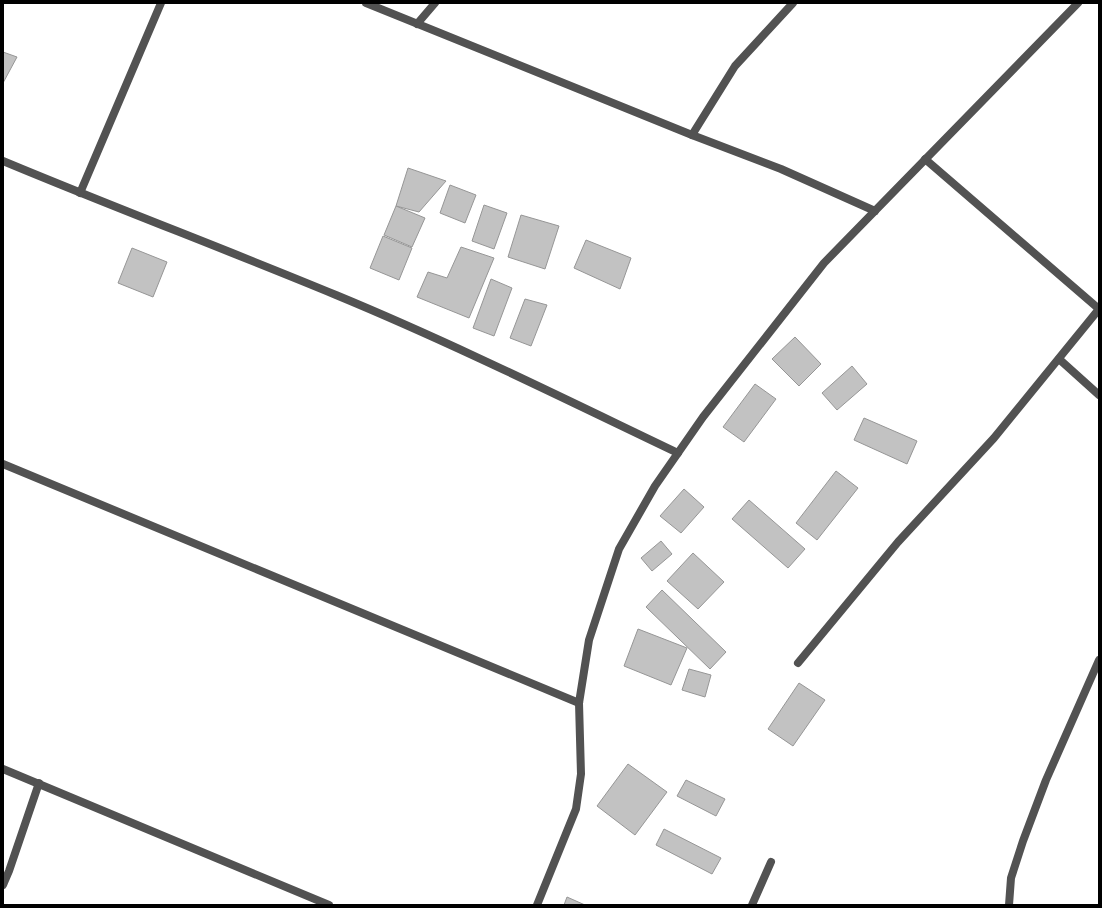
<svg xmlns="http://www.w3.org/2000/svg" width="1102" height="908" viewBox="0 0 1102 908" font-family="'IBM Plex Sans',sans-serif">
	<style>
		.building { fill: #c2c2c2; stroke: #969696 }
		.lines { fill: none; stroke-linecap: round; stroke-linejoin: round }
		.street { stroke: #525252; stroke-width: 8 }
	</style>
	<rect width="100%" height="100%" fill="#fff"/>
	<!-- building -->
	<g class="building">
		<path d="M3 52 17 57 3 83Z"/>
		<path d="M408 168 446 181 419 212 396 206Z"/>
		<path d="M450 185 476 195 465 223 440 213Z"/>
		<path d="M484 205 507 213 494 249 472 241Z"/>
		<path d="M396 206 425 218 412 247 384 235Z"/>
		<path d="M521 215 559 226 545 269 508 257Z"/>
		<path d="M383 236 412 248 399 280 370 268Z"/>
		<path d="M586 240 631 258 620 289 574 268Z"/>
		<path d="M461 247 494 258 469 318 417 297 428 272 447 278Z"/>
		<path d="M132 248 167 262 153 297 118 283Z"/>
		<path d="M491 279 512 288 494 336 473 328Z"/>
		<path d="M525 299 547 305 531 346 510 338Z"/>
		<path d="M795 337 821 364 799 386 772 359Z"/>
		<path d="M852 366 867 384 837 410 822 393Z"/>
		<path d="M755 384 776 399 744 442 723 427Z"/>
		<path d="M864 418 917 441 907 464 854 440Z"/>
		<path d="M836 471 858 488 817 540 796 523Z"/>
		<path d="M684 489 704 507 681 533 660 516Z"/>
		<path d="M749 500 805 549 788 568 732 519Z"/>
		<path d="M661 541 672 554 652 571 641 558Z"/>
		<path d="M693 553 724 582 698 609 667 581Z"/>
		<path d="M662 590 726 652 710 669 646 607Z"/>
		<path d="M638 629 687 648 671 685 624 666Z"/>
		<path d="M689 669 711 675 705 697 682 690Z"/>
		<path d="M799 683 825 700 793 746 768 729Z"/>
		<path d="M628 764 667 792 635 835 597 806Z"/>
		<path d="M686 780 725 799 716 816 677 796Z"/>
		<path d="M664 829 721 858 712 874 656 845Z"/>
		<path d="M567 897 585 905H564Z"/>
	</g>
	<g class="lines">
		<!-- street -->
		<g class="street">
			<path d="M366 3 692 135 781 169 875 211"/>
			<path d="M417 24 435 3"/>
			<path d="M692 135 735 66 793 3"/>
			<path d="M925 159 1099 309"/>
			<path d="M3 161C113 207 225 249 336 295 452 343 565 399 678 453"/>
			<path d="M80 193 161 3"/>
			<path d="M1059 359 1099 395"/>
			<path d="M3 464 579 703"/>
			<path d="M798 663 898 542 994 438 1099 309"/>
			<path d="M3 769 329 905"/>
			<path d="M3 885 9 871 39 783"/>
			<path d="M537 905 576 809 581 774 579 703 589 640 619 549 655 486 703 417 824 263 1078 3"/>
			<path d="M752 905 771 862"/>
			<path d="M1009 905 1011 878 1023 841 1046 780 1099 660"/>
		</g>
	</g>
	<!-- border -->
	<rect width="1102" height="908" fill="none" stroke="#000000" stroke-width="8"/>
</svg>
